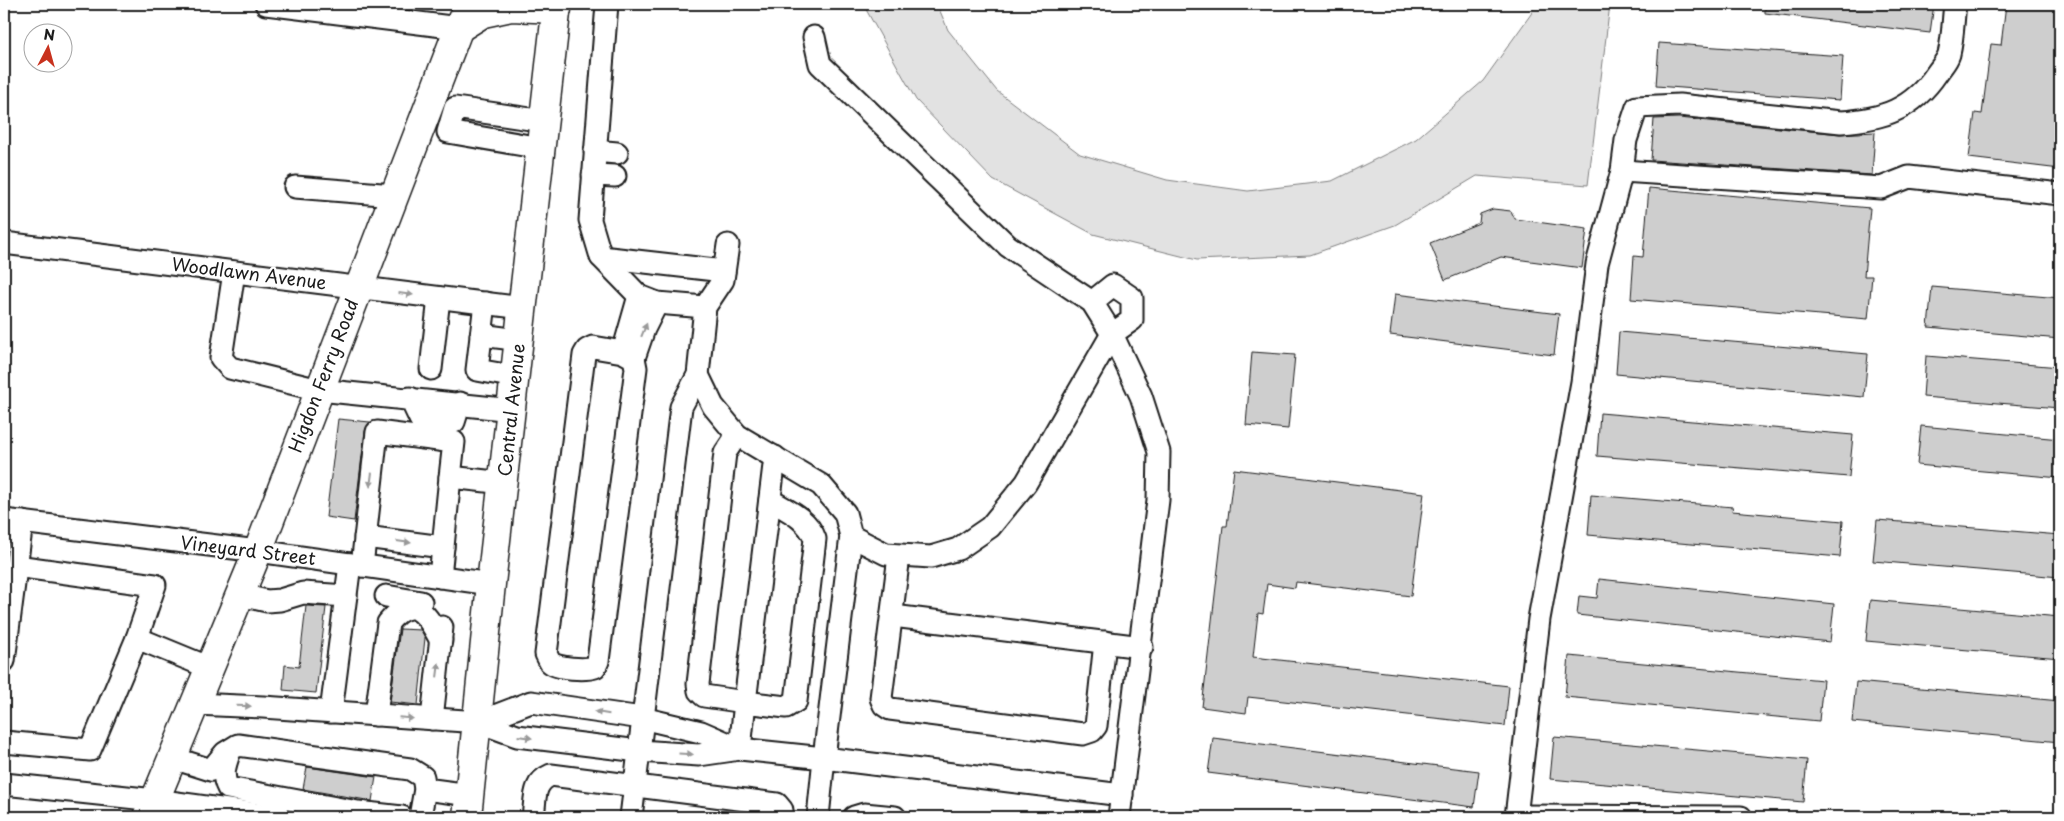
<svg xmlns="http://www.w3.org/2000/svg" width="2064" height="821" viewBox="0 0 2064 821" font-family="'Playpen Sans',sans-serif">
	<style>
		.green { fill: #e2e2e2; stroke: #7f7f7f }
		.building { fill: #cecece; stroke: #1c1c1c }
		.lines { fill: none; stroke-linecap: round; stroke-linejoin: round }
		.minor-casing { stroke: #1c1c1c; stroke-width: 25 }
		.major-casing { stroke: #1c1c1c; stroke-width: 31 }
		.minor { stroke: #fff; stroke-width: 21 }
		.major { stroke: #fff; stroke-width: 28 }
		.oneway { fill: #999 }
		.labels { text-anchor: middle; stroke-width: 4.5; stroke-linejoin: round; paint-order: stroke }
		.street-label { font-size: 18px; fill: #1c1c1c; stroke: #fff }
	</style>
	<rect width="100%" height="100%" fill="#fff"/>
	<filter id="ink" filterUnits="userSpaceOnUse"><feTurbulence type="fractalNoise" baseFrequency=".02" numOctaves="2"/><feDisplacementMap in="SourceGraphic" scale="10" xChannelSelector="R" yChannelSelector="G"/><feConvolveMatrix kernelMatrix="1 2 1 2 8 2 1 2 1" color-interpolation-filters="sRGB"/></filter>
	<g filter="url(#ink)">
		<!-- green -->
		<path class="green" d="M863 4H937L948 30 997 91 1080 154 1167 180 1248 191 1332 181 1416 139 1483 81 1531 14 1535 4H1610L1588 185 1477 176 1395 225 1310 255 1197 260 1093 234 993 180 916 100Z"/>
		<!-- building -->
		<g class="building">
			<path d="M1765 4H1934L1930 33 1765 13Z"/>
			<path d="M2006 4H2060V169L1969 158 1975 113 1982 114 1991 44 2001 45Z"/>
			<path d="M1659 43 1843 56 1840 100 1656 86Z"/>
			<path d="M1679 118 1840 134 1875 132 1872 175 1651 160 1654 119Z"/>
			<path d="M1649 188 1870 208 1864 276H1872L1868 319 1631 299 1634 256 1643 257Z"/>
			<path d="M1493 209 1511 211 1515 219 1587 229 1582 268 1501 257 1445 280 1430 243 1479 223 1480 214Z"/>
			<path d="M1932 287 2060 298V339L1928 327Z"/>
			<path d="M1395 294 1559 314 1554 355 1390 335Z"/>
			<path d="M1619 332 1868 354 1864 397 1616 374Z"/>
			<path d="M1252 352 1295 355 1288 429 1246 425Z"/>
			<path d="M1926 356 2060 367V408L1923 397Z"/>
			<path d="M1600 413 1853 435 1849 477 1597 456Z"/>
			<path d="M338 419 370 422 365 431 354 521 326 517Z"/>
			<path d="M1921 426 2060 439V478L1917 465Z"/>
			<path d="M1234 469 1424 493 1411 596 1296 582 1295 588 1267 584 1263 614 1258 613 1253 657 1509 686 1505 726 1248 697 1246 713 1202 707 1223 526H1227Z"/>
			<path d="M1591 495 1733 507 1732 511 1843 521 1840 557 1588 535Z"/>
			<path d="M1877 520 2060 535V577L1873 561Z"/>
			<path d="M1599 579 1834 604 1830 642 1577 615 1579 596 1597 598Z"/>
			<path d="M1870 600 2060 617V658L1866 641Z"/>
			<path d="M306 606 326 607 316 693 283 690 285 665 299 667Z"/>
			<path d="M400 629 421 630 425 638 418 705 390 702Z"/>
			<path d="M1569 656 1823 680 1819 721 1565 697Z"/>
			<path d="M1856 682 2060 701V742L1852 722Z"/>
			<path d="M1554 737 1807 760 1803 802 1550 779Z"/>
			<path d="M1213 738 1479 771 1474 807 1208 773Z"/>
			<path d="M307 767 376 777 372 801 303 789Z"/>
		</g>
		<g class="lines">
			<defs>
				<g id="minor">
					<path d="M266 4 459 28"/>
					<path d="M607 4 590 220 601 257 639 296 657 303 705 307"/>
					<path d="M814 37 820 64 1008 246 1092 302 1112 334 1141 396 1159 452 1158 500 1119 817"/>
					<path d="M541 148 448 132 455 108 544 121"/>
					<path d="M595 151 617 153"/>
					<path d="M1622 171 1881 188 1909 177 2060 194"/>
					<path d="M593 175 615 176"/>
					<path d="M295 187 394 195"/>
					<path d="M4 243 523 308"/>
					<path d="M601 257 724 271"/>
					<path d="M234 272 221 358 230 368 319 390 513 410"/>
					<path d="M485 303 477 370 516 377"/>
					<path d="M481 335 520 340"/>
					<path d="M593 347 623 352 634 358 636 368 598 661 595 667C586 670 557 669 550 662 549 660 547 656 546 654L584 355 587 350Z"/>
					<path d="M623 352 639 296"/>
					<path d="M634 358 644 329 657 303"/>
					<path d="M431 369 439 298"/>
					<path d="M698 375 713 406 737 435 821 485 845 513 851 536 886 554 931 557 958 549 990 527 1026 483 1112 334 1132 320V298L1113 285 1092 302"/>
					<path d="M410 398 420 419 454 422 460 403"/>
					<path d="M737 435 725 453 698 684 699 691 704 696 745 702 775 457"/>
					<path d="M770 500C787 510 808 519 815 539L796 701 786 707 745 702 740 749 824 758 818 817"/>
					<path d="M4 520 258 551 491 584"/>
					<path d="M851 536 824 758 1122 795"/>
					<path d="M365 537 443 547"/>
					<path d="M899 556 881 698 884 705 890 709 1083 734 1092 731 1096 726 1105 642"/>
					<path d="M16 566 155 585 137 638"/>
					<path d="M362 566 377 432 454 442 450 477"/>
					<path d="M440 577 450 477 504 483"/>
					<path d="M240 595 267 601 280 600 303 593 346 596"/>
					<path d="M386 596 421 602"/>
					<path d="M893 616 1142 647"/>
					<path d="M4 661 22 522"/>
					<path d="M195 704 263 707 479 722 517 736 639 751 699 755 740 749 701 732 642 718 531 702 479 722"/>
					<path d="M331 712 350 564"/>
					<path d="M376 715 388 623C414 591 428 616 441 641"/>
					<path d="M432 719 442 627"/>
					<path d="M4 742 90 750 137 638 210 668"/>
					<path d="M230 751C225 765 221 775 228 788L358 812 402 817"/>
					<path d="M173 758 211 770"/>
					<path d="M211 770 225 753 238 745 410 769 423 777 425 789 420 817"/>
					<path d="M4 784 155 800 279 817"/>
					<path d="M425 789 470 795"/>
					<path d="M1516 816 1741 817"/>
					<path d="M533 817C536 799 532 783 551 775L777 804 782 810 781 817"/>
					<path d="M631 817 681 407 698 375 705 307 723 280 728 245"/>
					<path d="M854 817 864 814 895 817"/>
					<path d="M1516 817 1539 619 1582 382 1597 264 1622 171 1626 140 1637 107 1679 105 1841 122C1883 119 1912 110 1937 73 1941 67 1947 61 1949 54 1953 38 1953 20 1955 4"/>
				</g>
				<g id="major">
					<path d="M459 28 483 13 511 7 557 9"/>
					<path d="M147 817 155 800 258 551 468 4"/>
					<path d="M467 817 491 584 557 4"/>
				</g>
			</defs>
			<!-- minor casing -->
			<use href="#minor" class="minor-casing"/>
			<!-- major casing -->
			<use href="#major" class="major-casing"/>
			<!-- minor -->
			<use href="#minor" class="minor"/>
			<!-- major -->
			<use href="#major" class="major"/>
		</g>
		<!-- one-way arrows -->
		<defs><path id="oneway-solid" d="M-6-.8H1V-3.2L6.5 0L1 3.2V.8H-6Z" transform="scale(1.25)"/></defs>
		<g class="oneway">
			<use href="#oneway-solid" transform="translate(406 294) rotate(7)"/>
			<use href="#oneway-solid" transform="translate(644 330) rotate(-68)"/>
			<use href="#oneway-solid" transform="translate(371 480) rotate(97)"/>
			<use href="#oneway-solid" transform="translate(404 542) rotate(7)"/>
			<use href="#oneway-solid" transform="translate(438 670) rotate(-83)"/>
			<use href="#oneway-solid" transform="translate(244 706) rotate(2)"/>
			<use href="#oneway-solid" transform="translate(602 713) rotate(-171)"/>
			<use href="#oneway-solid" transform="translate(406 718) rotate(5)"/>
			<use href="#oneway-solid" transform="translate(525 737) rotate(8)"/>
			<use href="#oneway-solid" transform="translate(686 754) rotate(3)"/>
		</g>
	</g>
	<g class="labels">
		<!-- street labels -->
		<g class="street-label">
			<text transform="translate(249 274) rotate(7)" y="6">Woodlawn Avenue</text>
			<text transform="translate(324 376) rotate(-69)" y="6">Higdon Ferry Road</text>
			<text transform="translate(512 410) rotate(-84)" y="6">Central Avenue</text>
			<text transform="translate(248 551) rotate(7)" y="6">Vineyard Street</text>
		</g>
	</g>
	<!-- margin -->
	<rect width="2064" height="821" fill="none" stroke="#fff" stroke-width="20"/>
	<rect x="10" y="10" width="2044" height="801" fill="none" stroke="#1c1c1c" stroke-width="2" filter="url(#ink)"/>
	<!-- north arrow -->
	<g transform="translate(48 48) rotate(6)"><circle r="24" fill="#ffffff" stroke="#a4a4a4"/>
	<path d="M0-4L9 19L0 12L-9 19Z" fill="#c8321e"/>
	<text y="-8" font-size="14" font-weight="bold" text-anchor="middle" fill="#1c1c1c">N</text>
	</g>
</svg>
